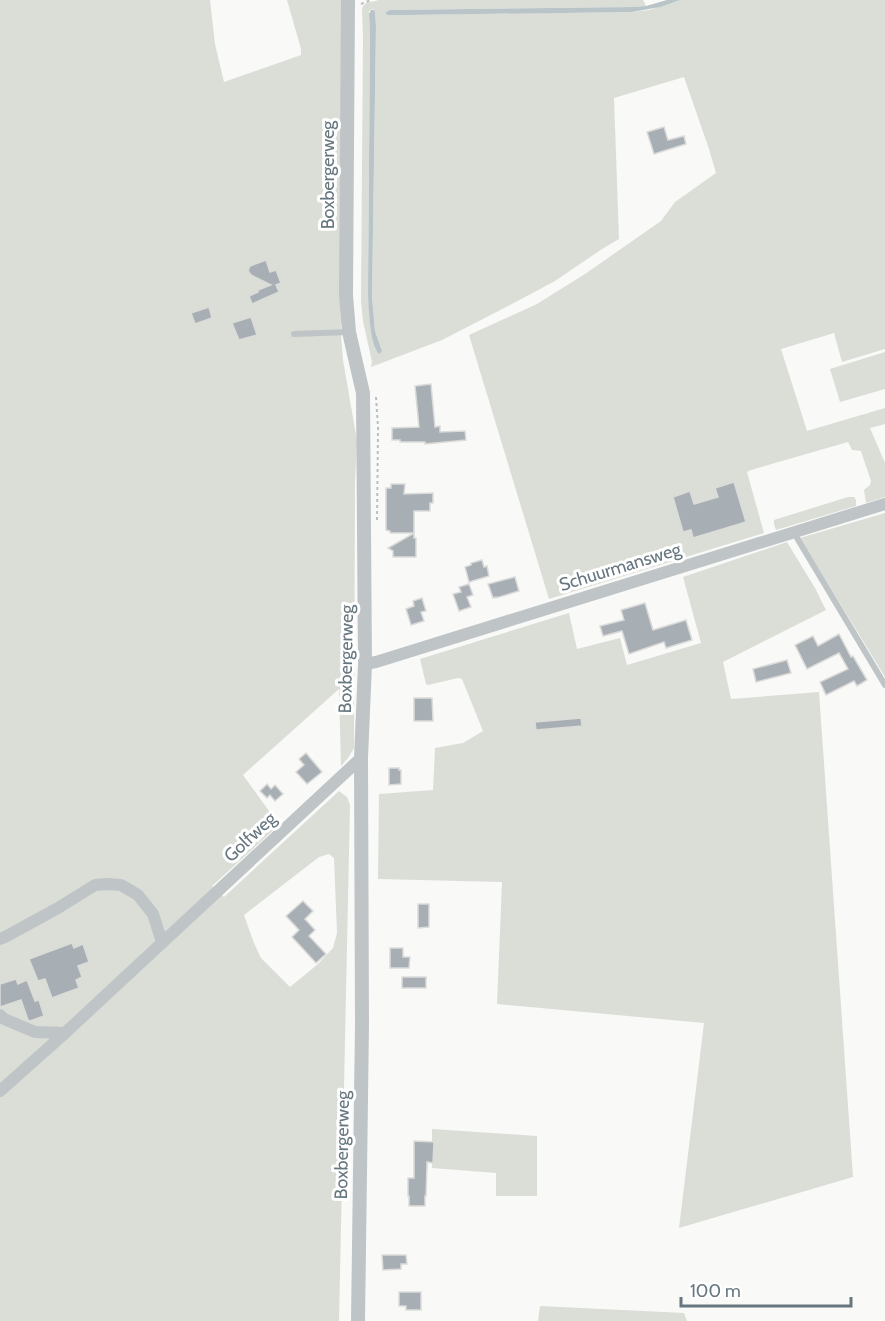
<svg xmlns="http://www.w3.org/2000/svg" width="885" height="1321" viewBox="0 0 885 1321" font-family="Cabin,sans-serif">
	<style>
		.green { fill: #daded7; fill-rule: evenodd }
		.water { fill: #b8c4c7 }
		.building { fill: #a7afb4; stroke: #dbdbda; stroke-width: 1.5 }
		.lines { fill: none; stroke-linecap: round; stroke-linejoin: round }
		.path { stroke: #babec0; stroke-width: 2; stroke-dasharray: 3 3; stroke-linecap: butt }
		.service { stroke: #bfc4c7; stroke-width: 6 }
		.minor { stroke: #bfc4c7; stroke-width: 12 }
		.tertiary { stroke: #bfc4c7; stroke-width: 14 }
		.labels { text-anchor: middle; stroke-width: 6; stroke-linejoin: round; paint-order: stroke }
		.street-label { font-size: 18px; fill: #677780; stroke: #fff }
	</style>
	<rect width="100%" height="100%" fill="#f9f9f8"/>
	<!-- green -->
	<g class="green">
		<path d="M0 0H210L215 44 224 82 301 55V49L287 0H342L340 259 341 335 343 360 357 441 355 483 354 748 348 758 341 766 339 689 243 775 279 825 212 886 224 897 339 791 347 797 350 805 339 1321H0ZM329 854 334 858 337 933 333 948 318 964 290 987 261 958 254 943 244 915 319 857Z"/>
		<path d="M378 0H643L646 6 633 7 390 10 386 12 389 15 632 12 649 10 680 0H885V349L842 362 834 333 781 349 807 431 885 408V424L870 428 885 463V497L866 503 864 490 870 485 871 481 861 451 852 450 848 442 751 470 747 472 764 533 549 599 469 335 537 304 585 274 661 221 675 202 716 173 709 149 684 77 614 98 619 239 602 249 555 281 510 305 442 340 371 367 372 362 363 321 361 301 363 38 362 10C364 0 371 3 378 0ZM373 9 375 12 376 27 372 297 375 331 382 351 376 350 371 330 368 296 370 31 369 14V11Z"/>
		<path d="M885 352V389L840 402 830 369Z"/>
		<path d="M848 497H854L856 500V506L776 530 774 524V520Z"/>
		<path d="M885 513V677L800 538Z"/>
		<path d="M787 542 815 588 826 610 723 662 731 699 819 692 853 1177 679 1228 704 1023 497 1004 502 882 378 879 379 794 433 790 435 748 463 743 483 731 462 679 458 678 428 685 426 684 420 659 569 613 577 649 620 638 627 665 701 643 683 577Z"/>
		<path d="M432 1129 537 1136V1196H496V1173L432 1168Z"/>
		<path d="M540 1306 684 1313 687 1321H538Z"/>
	</g>
	<!-- water -->
	<g class="water">
		<path d="M667 0H680L660 7 632 12 405 15H388L386 14V12L390 10 633 7 646 6Z"/>
		<path d="M371 10H374L375 12 376 27 372 297 375 331 382 351 379 354C370 345 369 311 368 296L370 32 369 14Z"/>
	</g>
	<!-- building -->
	<g class="building">
		<path d="M664 127 668 140 684 136 686 144 654 154 647 132Z"/>
		<path d="M266 260 270 272 276 270 281 283 276 285 279 292 252 304 249 296 258 292V290L271 285 251 275 248 271 249 268 250 266Z"/>
		<path d="M209 307 212 318 195 324 191 313Z"/>
		<path d="M251 317 257 335 239 340 232 323Z"/>
		<path d="M431 384 435 427 440 426V432L465 431 466 440 425 444V442H400V440H392V428L419 427 415 386Z"/>
		<path d="M734 482 746 522 693 538 691 530 683 532 673 497 690 491 694 504 718 497 715 488Z"/>
		<path d="M391 484H405L404 494 433 493V503H430V511H414V533H390V531L386 530V488H391Z"/>
		<path d="M414 533V538H416V557H393V551L388 548Z"/>
		<path d="M482 560 484 567 487 566 489 576 469 582 465 567 471 565V563Z"/>
		<path d="M515 577 519 591 496 598V597L493 598 488 584Z"/>
		<path d="M469 584 473 595 467 597 471 607 459 611 453 594 461 592 459 587Z"/>
		<path d="M422 598 426 611 421 612 424 621 411 625 406 609 414 606 413 601Z"/>
		<path d="M645 603 653 630 686 620 692 640 666 648 664 642 629 654 622 631 603 636 600 626 624 620 621 610Z"/>
		<path d="M839 634 851 657 853 656 867 680 857 686 854 681 826 695 820 682 848 669 839 653 807 669 795 645 813 636 818 646Z"/>
		<path d="M787 660 791 673 756 682 753 669Z"/>
		<path d="M414 698H432L433 721H414Z"/>
		<path d="M581 718 582 726 536 730 535 722Z"/>
		<path d="M306 753 322 772 307 784 296 772 304 765 299 759Z"/>
		<path d="M389 768H399V770H401V784L389 785Z"/>
		<path d="M267 784 271 789 275 785 283 794 275 801 270 795 267 798 260 791Z"/>
		<path d="M303 901 313 911 305 919 315 930 309 936 326 954 316 963 292 937 299 930 286 916Z"/>
		<path d="M418 904H429V927L418 928Z"/>
		<path d="M72 943 74 948 83 944 89 962 78 966 82 977 76 980 79 988 52 998 45 979 38 981 29 959Z"/>
		<path d="M390 948H403V957H410L409 968H390Z"/>
		<rect x="402" y="977" width="24" height="11"/>
		<path d="M16 979 18 984 27 980 35 1001 39 1000 44 1016 30 1021 28 1020 21 1000 0 1007V984Z"/>
		<path d="M414 1141 434 1142 433 1163 427 1162V1166L426 1196H425V1206H409V1196H408V1178H414Z"/>
		<path d="M382 1255H406L407 1264H401V1269L383 1270Z"/>
		<path d="M399 1292H421V1310H406V1306H399Z"/>
	</g>
	<g class="lines">
		<!-- path -->
		<g class="path">
			<path d="M361 4 371 0"/>
			<path d="M376 397 378 427 377 523"/>
		</g>
		<!-- service -->
		<g class="service">
			<path d="M294 334 349 332"/>
			<path d="M794 533 885 685"/>
		</g>
		<!-- minor -->
		<g class="minor">
			<path d="M365 664 376 662 885 504"/>
			<path d="M0 939 5 937 58 908 95 885 107 884 121 885 138 895 153 914 162 942"/>
			<path d="M0 1015 4 1019 35 1032 65 1033"/>
			<path d="M0 1091 65 1033 361 758"/>
		</g>
		<!-- tertiary -->
		<path class="tertiary" d="M348 0 346 295 349 332 363 393 365 664 361 758 362 1024 358 1321"/>
	</g>
	<g class="labels">
		<!-- street labels -->
		<g class="street-label">
			<text transform="translate(328 175) rotate(-90)" y="6">Boxbergerweg</text>
			<text transform="translate(620 567) rotate(-17)" y="6">Schuurmansweg</text>
			<text transform="translate(346 659) rotate(-89)" y="6">Boxbergerweg</text>
			<text transform="translate(250 837) rotate(-43)" y="6">Golfweg</text>
			<text transform="translate(342 1145) rotate(-89)" y="6">Boxbergerweg</text>
		</g>
	</g>
	<!-- scale -->
	<path d="M681 1297v9h170v-9" fill="none" stroke="#677780" stroke-width="3"/>
	<text x="690" y="1297" font-size="18" fill="#677780" stroke="#ffffff" stroke-width="4.5" paint-order="stroke">100 m</text>
</svg>
